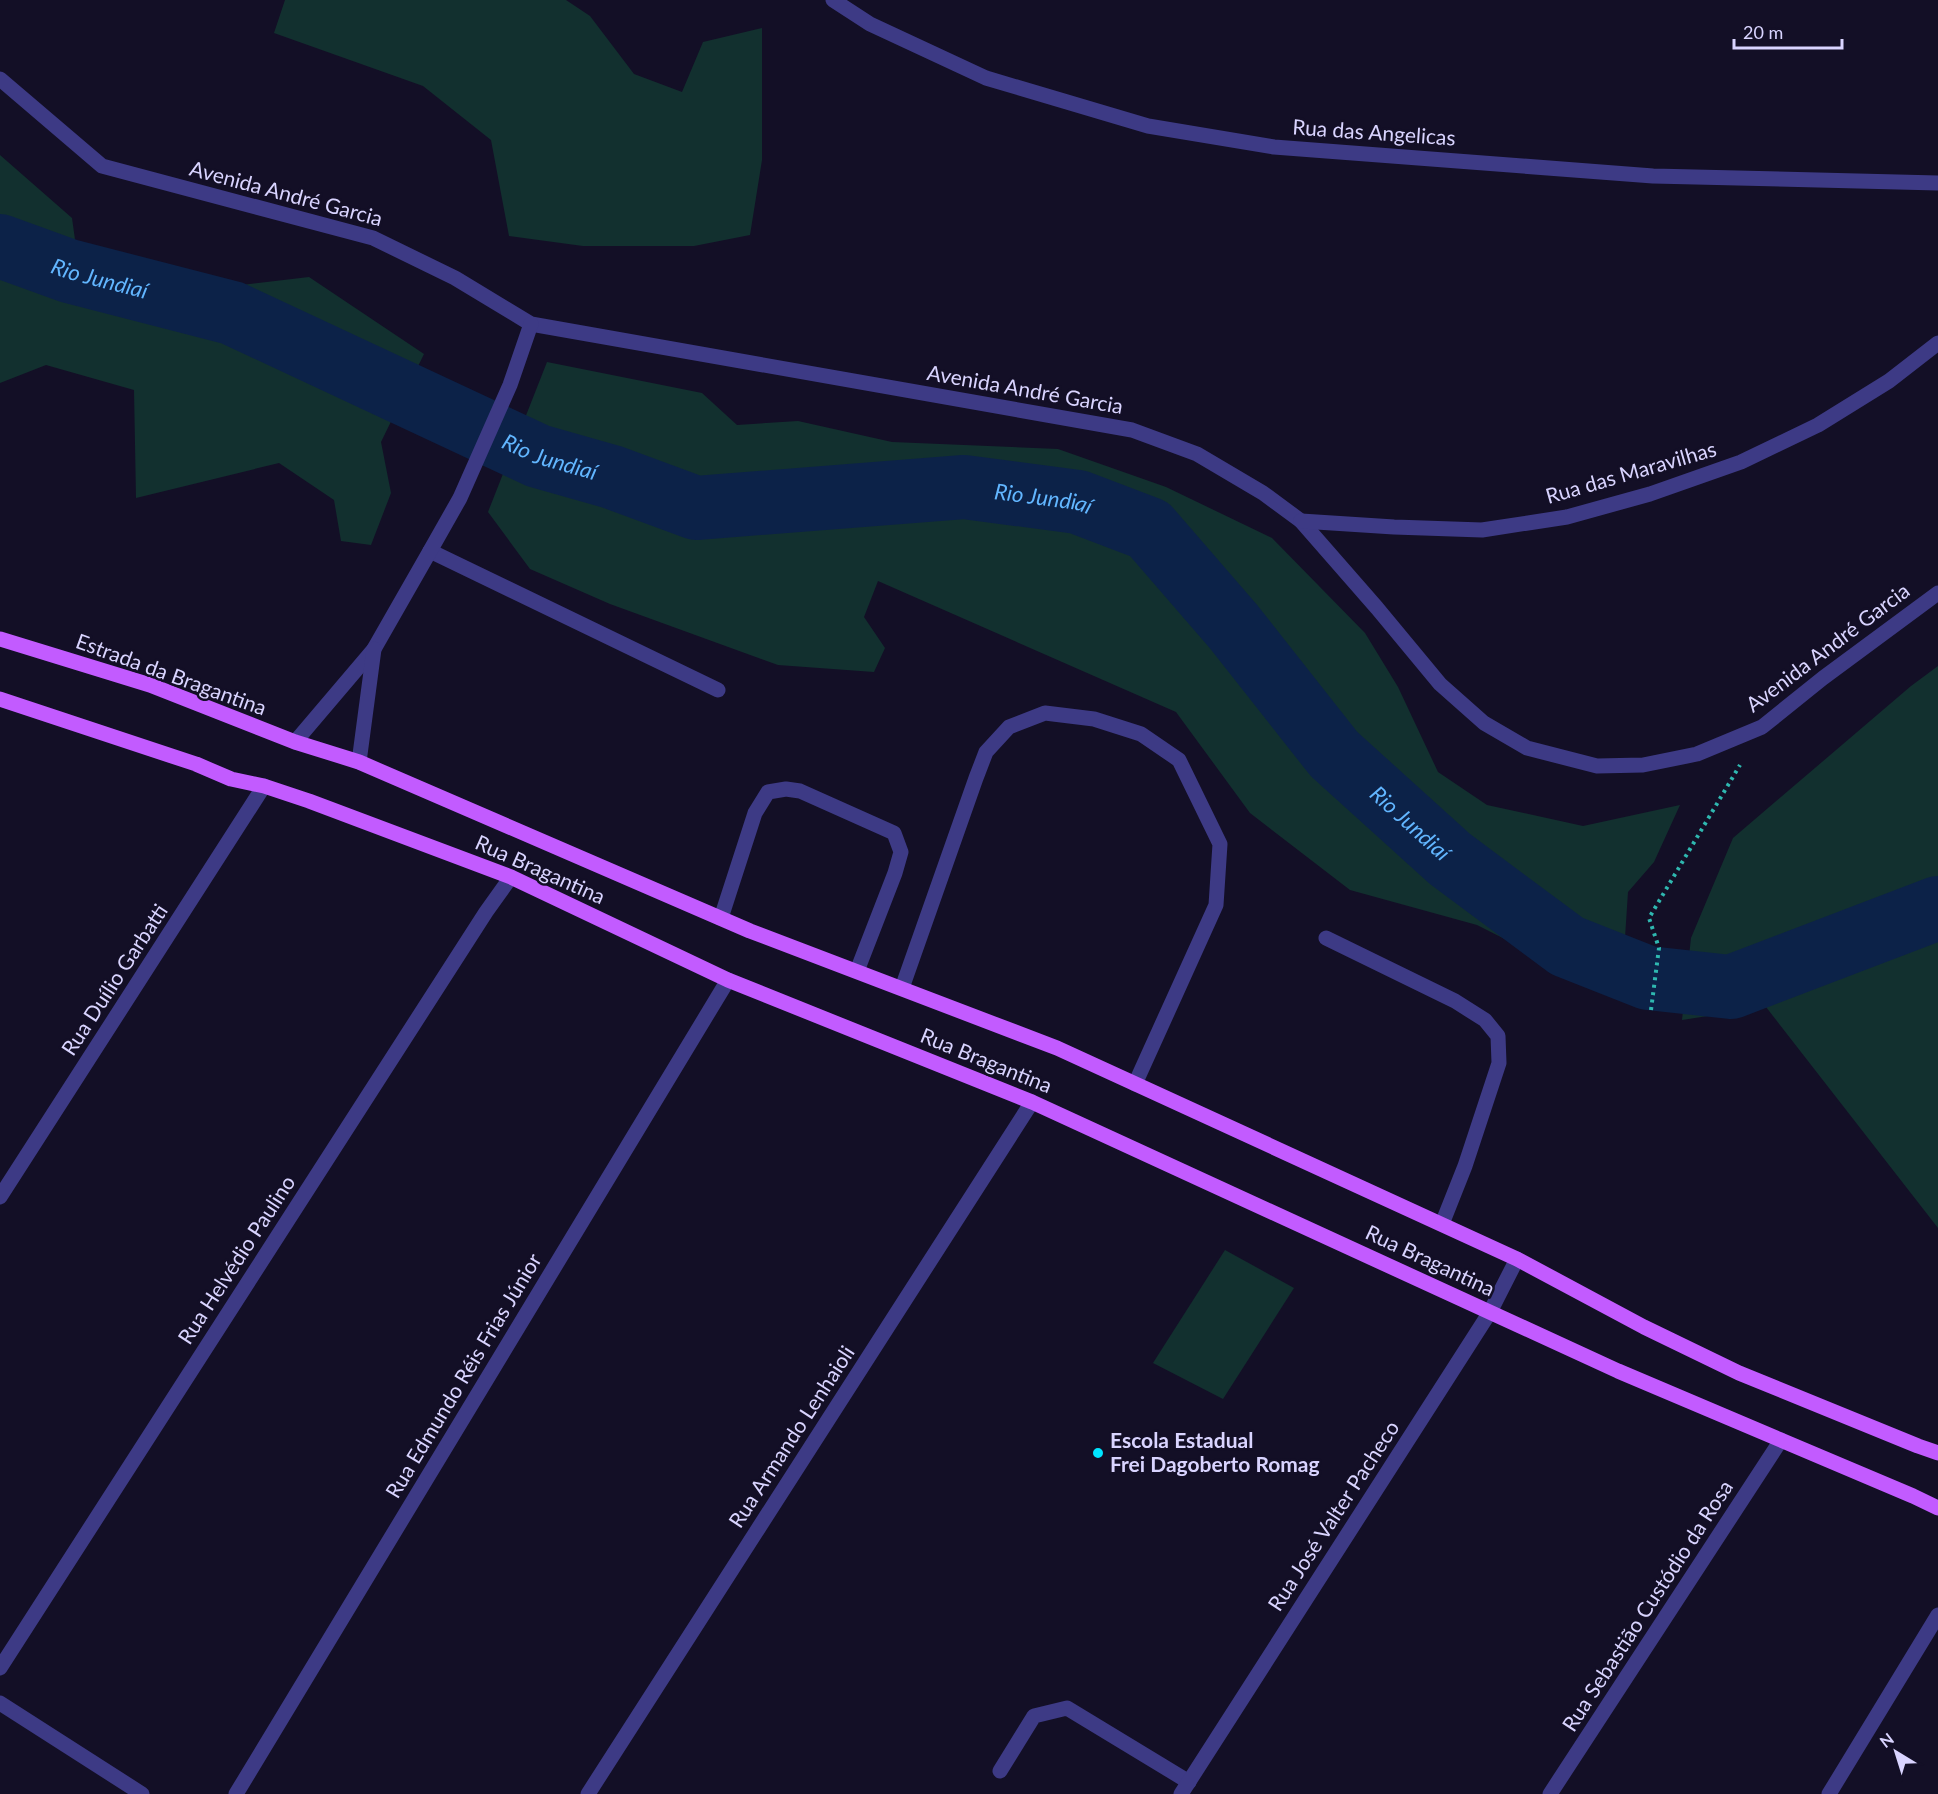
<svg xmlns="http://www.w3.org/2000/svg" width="1938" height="1794" viewBox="0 0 1938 1794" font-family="Lato,sans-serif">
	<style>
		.green { fill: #12302f }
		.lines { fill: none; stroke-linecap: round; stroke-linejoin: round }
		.river { stroke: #0c2248; stroke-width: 64 }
		.path { stroke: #2fb8b0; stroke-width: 4; stroke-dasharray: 3 4.5; stroke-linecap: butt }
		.minor { stroke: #3d3a85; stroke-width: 15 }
		.major { stroke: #c25bff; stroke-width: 15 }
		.poi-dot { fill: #00e5ff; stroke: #130f26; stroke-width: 2 }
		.labels { text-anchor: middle; stroke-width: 5; stroke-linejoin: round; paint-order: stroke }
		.street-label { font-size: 21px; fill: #d9d4ff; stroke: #130f26 }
		.poi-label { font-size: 21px; font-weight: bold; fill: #d9d4ff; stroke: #130f26; text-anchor: start }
		.water-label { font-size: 22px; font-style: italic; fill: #62b6ff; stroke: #130f26 }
	</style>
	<rect width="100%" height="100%" fill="#130f26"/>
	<!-- green -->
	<g class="green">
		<path d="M285 0H566L590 16 634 74 682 92 703 42 762 28V160L750 235 694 246H583L509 236 491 140 423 86 274 33Z"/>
		<path d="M0 155 72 218 84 304 309 277 424 354 381 442 391 493 371 545 341 541 334 500 279 463 136 498 134 390 46 365 0 383Z"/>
		<path d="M547 362 702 393 737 425 798 421 892 442 1058 449 1166 487 1272 538 1365 633 1398 687 1438 772 1487 805 1583 826 1680 805 1654 862 1628 892 1621 998 1477 925 1350 890 1250 813 1176 712 878 581 864 617 885 648 874 672 778 665 610 604 530 569 488 512Z"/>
		<path d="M1938 666V1228L1766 1007 1682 1020 1691 938 1733 838 1911 686Z"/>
		<path d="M1225 1250 1294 1288 1223 1399 1153 1363Z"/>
	</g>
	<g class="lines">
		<!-- river -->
		<path class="river" id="s1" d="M0 246 69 271 232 313 538 456 612 477 696 508 964 487 1078 502 1149 529 1233 626 1334 754 1450 859 1567 946 1648 978 1731 987 1938 908"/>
		<!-- path -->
		<path class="path" d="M1651 1010 1659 948 1649 918 1740 765"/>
		<!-- minor -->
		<g class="minor">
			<path d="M833 0 870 24 986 78 1148 126 1274 147 1653 176 1938 183"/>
			<path d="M0 79 102 166 373 238 455 278 531 324 1132 430 1197 454 1263 493 1301 521 1377 608 1440 684 1484 723 1527 748 1597 766 1643 765 1697 754 1762 727 1823 678 1938 593"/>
			<path d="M1301 521 1394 527 1482 530 1567 517 1650 494 1741 462 1818 425 1889 381 1938 343"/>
			<path d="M430 551 718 690"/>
			<path d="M295 742 374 649 430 551 460 498 510 385 531 324"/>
			<path d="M359 762 374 649"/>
			<path d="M721 918 755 813 768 792 786 789 800 791 894 833 901 852 895 873 857 971"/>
			<path d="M1326 938 1455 1001 1485 1020 1498 1036 1499 1063 1465 1166 1442 1224"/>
			<path d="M902 988 976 778 986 752 1009 727 1045 713 1094 719 1141 734 1179 760 1220 844 1216 905 1135 1084"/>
			<path d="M0 1197 264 786"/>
			<path d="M0 1668 486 912 511 877"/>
			<path d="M0 1703 142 1794"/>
			<path d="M1000 1771 1034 1716 1067 1708 1189 1782"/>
			<path d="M236 1794 728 980"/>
			<path d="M588 1794 1032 1102"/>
			<path d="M1181 1794 1490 1312 1517 1259"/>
			<path d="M1550 1794 1781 1440"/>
			<path d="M1829 1794 1938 1615"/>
		</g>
		<!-- major -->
		<g class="major">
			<path d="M0 639 150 685 295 742 359 762 750 931 1057 1048 1517 1259 1644 1327 1739 1373 1918 1446 1938 1453"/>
			<path d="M0 699 196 764 231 779 264 786 309 801 511 877 728 980 1032 1102 1618 1371 1913 1496 1938 1508"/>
		</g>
	</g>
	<!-- markers -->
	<circle class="poi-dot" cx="1098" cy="1453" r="6"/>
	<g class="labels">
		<!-- street labels -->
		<g class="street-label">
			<text transform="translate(1374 133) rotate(4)" y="7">Rua das Angelicas</text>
			<text transform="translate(286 194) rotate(15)" y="7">Avenida André Garcia</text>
			<text transform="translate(1025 390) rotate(10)" y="7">Avenida André Garcia</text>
			<text transform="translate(1631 473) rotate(-16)" y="7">Rua das Maravilhas</text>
			<text transform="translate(1828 648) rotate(-37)" y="7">Avenida André Garcia</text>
			<text transform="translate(171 675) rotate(20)" y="7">Estrada da Bragantina</text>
			<text transform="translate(540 870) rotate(24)" y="7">Rua Bragantina</text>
			<text transform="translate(115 980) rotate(-57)" y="7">Rua Duílio Garbatti</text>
			<text transform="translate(986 1061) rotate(22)" y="7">Rua Bragantina</text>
			<text transform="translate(237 1260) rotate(-57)" y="7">Rua Helvédio Paulino</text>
			<text transform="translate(1430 1261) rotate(25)" y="7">Rua Bragantina</text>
			<text transform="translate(464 1376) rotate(-59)" y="7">Rua Edmundo Réis Frias Júnior</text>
			<text transform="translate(792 1437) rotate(-57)" y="7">Rua Armando Lenhaioli</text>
			<text transform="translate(1334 1516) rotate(-57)" y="7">Rua José Valter Pacheco</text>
			<text transform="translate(1648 1606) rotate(-57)" y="7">Rua Sebastião Custódio da Rosa</text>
		</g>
		<!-- poi labels -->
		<g class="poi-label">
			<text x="1110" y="1448">Escola Estadual<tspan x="1110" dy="24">Frei Dagoberto Romag</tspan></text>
		</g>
		<!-- water labels -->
		<g class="water-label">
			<text dy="8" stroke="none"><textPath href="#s1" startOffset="105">Rio Jundiaí</textPath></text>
			<text dy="8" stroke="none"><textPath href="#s1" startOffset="591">Rio Jundiaí</textPath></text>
			<text dy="8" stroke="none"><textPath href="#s1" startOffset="1095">Rio Jundiaí</textPath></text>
			<text dy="8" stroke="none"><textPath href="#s1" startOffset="1600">Rio Jundiaí</textPath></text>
		</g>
	</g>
	<!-- north arrow -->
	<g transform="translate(1896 1752) rotate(322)" stroke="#130f26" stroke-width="4.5" paint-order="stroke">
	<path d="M0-4.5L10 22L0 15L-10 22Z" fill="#d9d4ff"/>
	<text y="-9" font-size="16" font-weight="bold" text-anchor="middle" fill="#d9d4ff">N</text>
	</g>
	<!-- scale -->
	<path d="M1734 39v9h108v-9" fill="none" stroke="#d9d4ff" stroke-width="3"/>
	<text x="1743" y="39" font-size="18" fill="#d9d4ff" stroke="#130f26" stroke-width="4.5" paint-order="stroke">20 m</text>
</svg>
